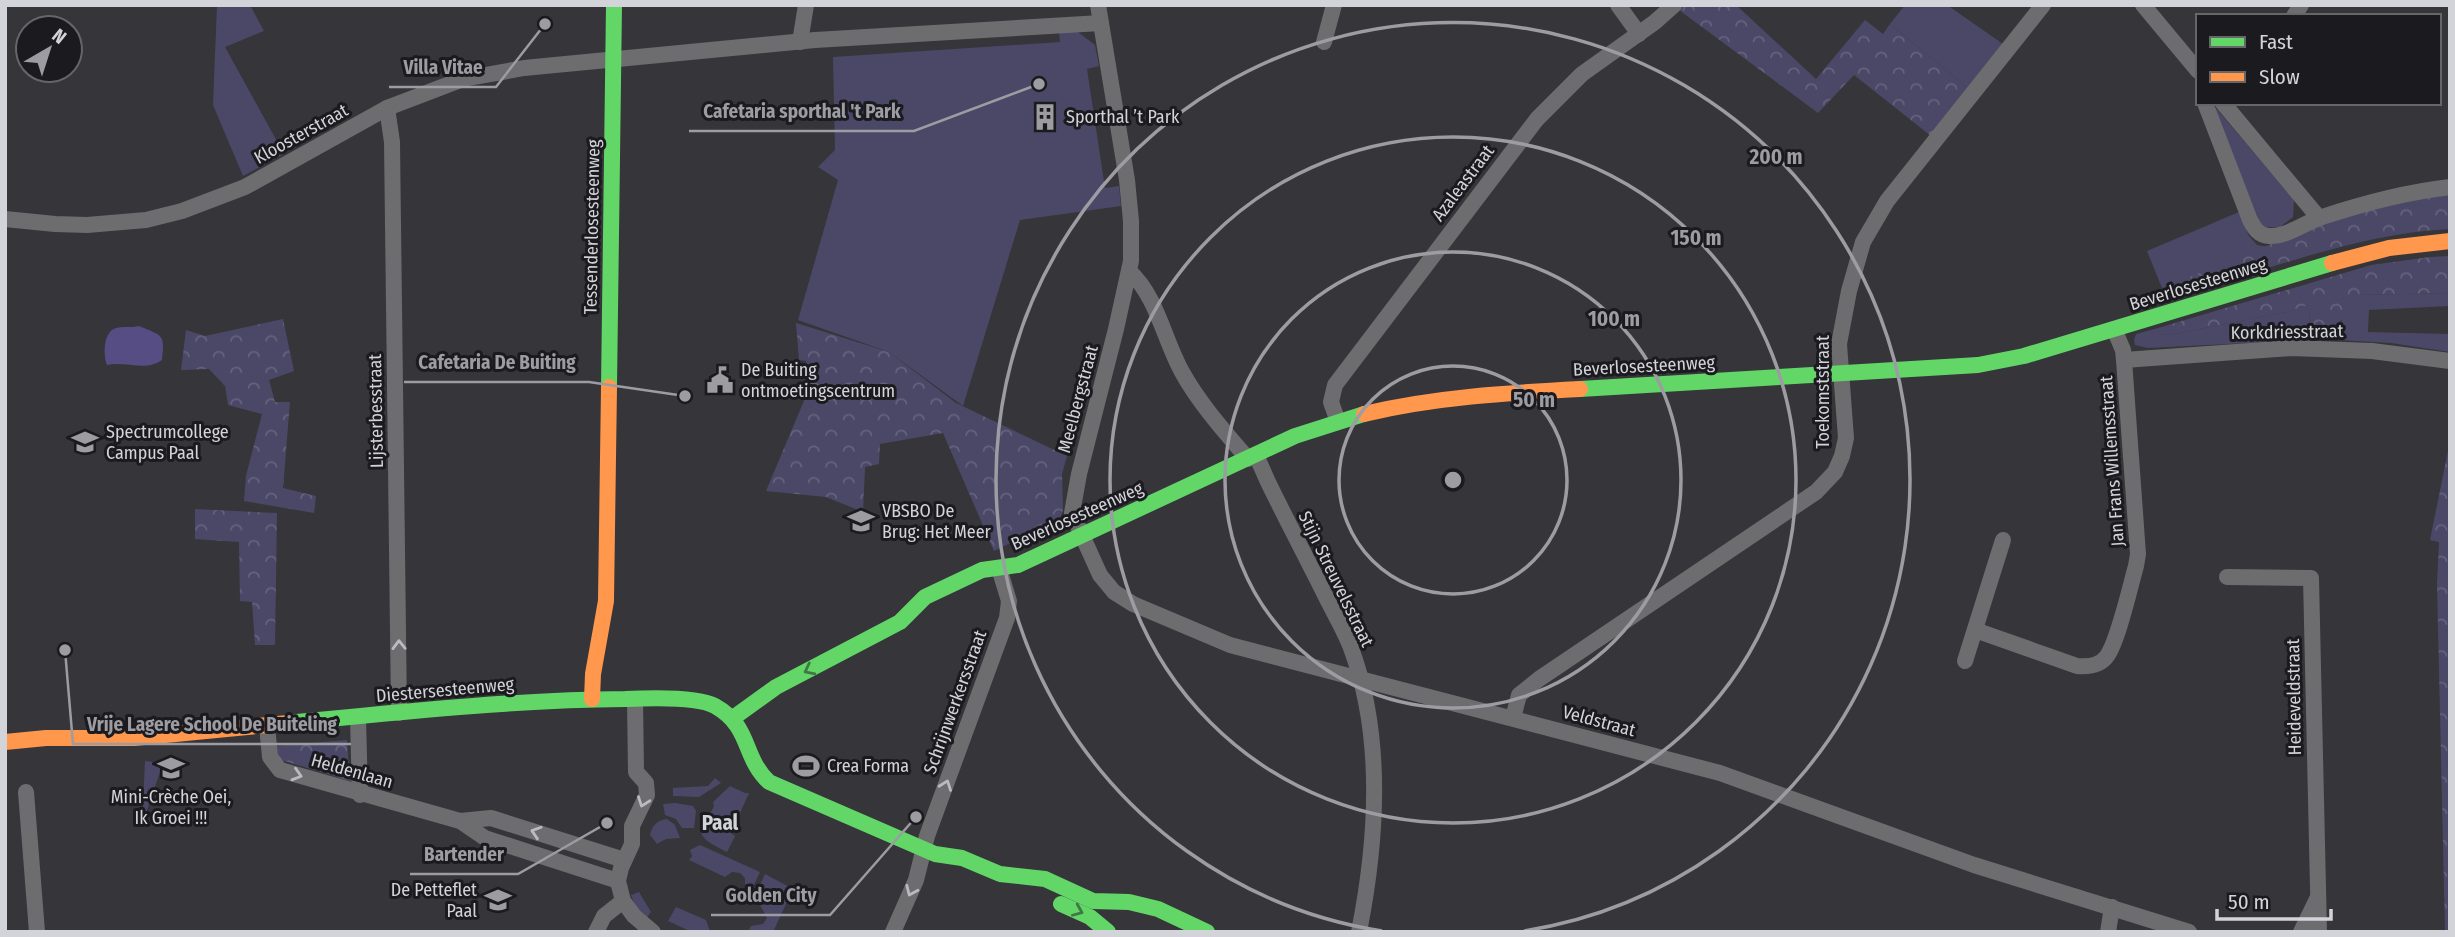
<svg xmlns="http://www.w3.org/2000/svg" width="2455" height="937" viewBox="0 0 2455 937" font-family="'Fira Sans Condensed',sans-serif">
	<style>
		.green { fill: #4b4867 }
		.forest { fill: url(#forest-crowns) }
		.water { fill: #564d84 }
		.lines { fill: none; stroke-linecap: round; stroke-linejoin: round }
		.street { stroke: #6d6d70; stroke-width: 16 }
		.fast { stroke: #63d668; stroke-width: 16 }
		.slow { stroke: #ff974d; stroke-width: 16 }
		.oneway { stroke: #babac0 }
		.oneway2 { stroke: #3f7844 }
		.ring { fill: none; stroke: #9c9ca2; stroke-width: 3.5 }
		.labels { text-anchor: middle; stroke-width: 6; stroke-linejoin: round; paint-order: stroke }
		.poi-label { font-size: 18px; fill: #d3d3da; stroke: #1b1b1f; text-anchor: start }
		.street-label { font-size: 18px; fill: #d3d3da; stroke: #1b1b1f }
		.quarter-label { font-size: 21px; font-weight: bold; fill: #d3d3da; stroke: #1b1b1f }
		.centre { fill: #9c9ca2; stroke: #1b1b1f; stroke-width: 3.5 }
		.ring-label { font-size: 21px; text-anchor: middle; font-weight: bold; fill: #9c9ca2; stroke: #1b1b1f; stroke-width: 6; stroke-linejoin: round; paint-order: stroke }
		.leader { fill: none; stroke: #9c9ca2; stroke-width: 2.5 }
		.callout-dot { fill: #9c9ca2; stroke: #1b1b1f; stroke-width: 2.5 }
		.callout-label { font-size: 19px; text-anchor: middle; font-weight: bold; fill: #9c9ca2; stroke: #1b1b1f; stroke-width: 6; stroke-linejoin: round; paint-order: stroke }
	</style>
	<defs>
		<pattern id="forest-crowns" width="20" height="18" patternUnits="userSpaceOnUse" patternTransform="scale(1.75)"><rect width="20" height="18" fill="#4b4867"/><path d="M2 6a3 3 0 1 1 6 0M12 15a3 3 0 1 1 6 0" fill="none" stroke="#64627c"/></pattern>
	</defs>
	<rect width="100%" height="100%" fill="#35353a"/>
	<!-- green -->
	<g class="green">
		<path d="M217 5H250L264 31 225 47 284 154 243 176 213 105Z"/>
		<path d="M1905 5H1947L2003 44 1968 88 1890 24Z"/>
		<path d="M1059 32H1078L1095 45 1099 66 1087 69 1105 188 1119 186 1121 206 1020 220 963 406 889 352 798 320 838 180 818 167 835 150 833 57 1060 42Z"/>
		<path d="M2215 107 2294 200 2293 217 2280 227H2264L2260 224 2214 109Z"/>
		<path d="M2239 212 2249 236 2257 245 2269 247 2162 288 2147 251Z"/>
		<path d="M2450 293V306L2369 310 2368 332 2450 334V352L2391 343 2321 339 2341 322 2352 295Z"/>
		<path d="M2309 305 2310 340 2148 348 2135 345 2134 340 2136 334 2158 328V334L2169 335 2286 312Z"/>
		<path d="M145 761 163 763 142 825Z"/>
		<path d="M715 778 721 783 699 797 673 796V788L708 786Z"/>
		<path d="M730 786 745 793H749L731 833 735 836 727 852C708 842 694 838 703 813L711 812 714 806 713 802Z"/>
		<path d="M675 803 693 806 696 811 694 828H682L676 819 665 815 663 804Z"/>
		<path d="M667 819 675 825 680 838 666 839 657 844 650 835C652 826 657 820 667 819Z"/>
		<path d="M700 845 760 872 752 889 745 885V878L740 873 732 872 725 877 689 860 692 856 690 850Z"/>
		<path d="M765 874 793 889 773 932H748L751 926 763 924 767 918 760 905 764 895 757 891Z"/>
		<path d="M639 892 651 912 646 919 636 908 631 895Z"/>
		<path d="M676 907 706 920 710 932H692L668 921Z"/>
	</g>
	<!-- forest -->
	<g class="forest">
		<path d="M1684 5H1736L1816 79 1865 20 1883 34 1890 24 1968 88 1931 136 1854 75 1818 113 1679 10Z"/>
		<path d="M2450 193V229C2356 233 2251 275 2161 303L2157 297 2162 288 2326 222 2425 195Z"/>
		<path d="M2450 256V293L2353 295V309L2321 339 2310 340 2309 305 2286 312 2169 335 2157 334 2158 328 2371 265 2430 257Z"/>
		<path d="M283 319 294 371 269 380 275 402H290L283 488 316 496 314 513 244 501 246 476 262 414 228 405 225 386 209 369 181 370 186 330 205 336Z"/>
		<path d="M796 323 889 352 956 403 1067 456 1062 474 1063 510 1060 519 994 551 943 433 880 444 879 464 865 467 863 512 826 497 766 491 806 396V361L799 360Z"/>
		<path d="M2450 441V932H2445L2437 583 2439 542 2430 540Z"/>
		<path d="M195 509 277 513 275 645H255L252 602 240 601 239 542 195 539Z"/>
		<path d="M347 740 349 768 356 776 353 782 275 758V746Z"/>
	</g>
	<!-- water -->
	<path class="water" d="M139 326C163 336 165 334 162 360 146 372 126 361 107 365 103 355 103 332 116 328 122 326 132 328 139 326Z"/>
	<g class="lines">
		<!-- street -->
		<g class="street">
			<path d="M1098 5 1127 180 1131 221V261L1116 329 1079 474 1072 513 1100 575 1114 592 1133 604 1230 645 1720 773 1974 865 2189 932"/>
			<path d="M1618 5 1639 34"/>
			<path d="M2143 5 2198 71"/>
			<path d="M2294 16 2301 5"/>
			<path d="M800 42 806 5"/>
			<path d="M1324 42 1334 5"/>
			<path d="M2205 103 2250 220C2255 229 2258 235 2269 236 2286 237 2303 224 2319 218 2361 204 2406 192 2450 187"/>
			<path d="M2223 103 2319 218"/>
			<path d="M387 108 392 142 399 713"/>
			<path d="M5 219 55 224 87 225 146 220 182 211 245 187 387 108 463 79 524 68 815 40 1101 23"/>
			<path d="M1129 271C1157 296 1164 340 1182 372 1199 403 1225 432 1248 459"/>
			<path d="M2124 360 2291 348 2372 351 2450 361"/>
			<path d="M1337 419 1331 402 1335 385 1537 119 1582 74 1655 22 1674 5"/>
			<path d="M1256 455 1268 482C1286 519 1305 555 1323 591 1332 610 1344 629 1351 648 1384 737 1377 841 1359 932"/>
			<path d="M2227 577 2311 578 2319 932"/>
			<path d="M1975 630 2077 666C2088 667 2100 666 2107 656 2118 641 2130 587 2136 566L2138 554 2124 360 2123 350 2114 329"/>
			<path d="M1965 661 2003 540"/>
			<path d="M635 699 636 772 646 783 647 795 632 826V844L621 868 618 881 623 901 634 916 653 932"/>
			<path d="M358 718 360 795"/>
			<path d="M1513 718 1519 695 1539 679 1816 492 1835 472 1842 456 1846 438 1839 344 1849 291 1863 242 1887 201 2043 5"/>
			<path d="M267 726 270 757 280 770 460 821 485 838 618 881"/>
			<path d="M26 792 37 932"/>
			<path d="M460 821 491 818 624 860"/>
			<path d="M596 932 604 916 623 901"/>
			<path d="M893 932 916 880 927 836 1007 618 1009 601 999 568"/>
			<path d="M2108 932 2112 907"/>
			<path d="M2301 932 2317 899"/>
		</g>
		<!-- fast -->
		<g class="fast">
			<path d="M609 387 614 5"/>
			<path d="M1580 389 1978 365 2024 356 2332 263"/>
			<path d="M733 718 776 687 900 622 925 597 982 570 1018 565 1295 436 1364 414"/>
			<path d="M288 723C400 712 512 700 625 699 646 698 697 696 715 706 752 727 742 757 769 782L935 854 962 858 1000 874 1045 879 1093 901 1129 902 1158 909 1207 932"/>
			<path d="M1061 904 1090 917 1108 932"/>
		</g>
		<!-- slow -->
		<g class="slow">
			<path d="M2332 263 2389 248 2450 241"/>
			<path d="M1364 414C1435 397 1507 393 1580 389"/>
			<path d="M592 699 593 674 606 601 609 387"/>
			<path d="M5 742 46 738H134L288 723"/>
		</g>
	</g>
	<!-- one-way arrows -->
	<defs><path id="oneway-chevron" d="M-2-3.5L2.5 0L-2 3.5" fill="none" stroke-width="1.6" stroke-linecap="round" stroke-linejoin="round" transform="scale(1.75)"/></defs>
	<g class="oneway">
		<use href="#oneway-chevron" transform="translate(399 645) rotate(-91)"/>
		<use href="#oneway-chevron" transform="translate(297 775) rotate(17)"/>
		<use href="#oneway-chevron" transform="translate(946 785) rotate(-70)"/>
		<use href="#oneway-chevron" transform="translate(643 802) rotate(110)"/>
		<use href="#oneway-chevron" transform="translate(536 832) rotate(-162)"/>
		<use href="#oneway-chevron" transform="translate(911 891) rotate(114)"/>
	</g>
	<g class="oneway2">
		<use href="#oneway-chevron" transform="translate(809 670) rotate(153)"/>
		<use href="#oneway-chevron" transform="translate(1078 911) rotate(23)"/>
	</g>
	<!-- distance rings -->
	<g class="ring">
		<circle cx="1453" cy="480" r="114"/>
		<circle cx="1453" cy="480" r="228"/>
		<circle cx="1453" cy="480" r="343"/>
		<path d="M1382 931A457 457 0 1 1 1524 931"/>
	</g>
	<!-- icons -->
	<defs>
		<symbol id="building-bare" viewBox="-9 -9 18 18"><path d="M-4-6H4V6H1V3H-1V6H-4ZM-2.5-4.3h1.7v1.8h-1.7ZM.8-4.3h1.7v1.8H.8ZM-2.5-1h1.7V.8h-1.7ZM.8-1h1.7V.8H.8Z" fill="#9c9ca2" stroke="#1b1b1f" stroke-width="2.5" paint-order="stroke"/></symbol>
		<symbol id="civic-bare" viewBox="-9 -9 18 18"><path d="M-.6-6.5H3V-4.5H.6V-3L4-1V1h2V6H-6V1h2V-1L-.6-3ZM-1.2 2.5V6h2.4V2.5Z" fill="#9c9ca2" stroke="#1b1b1f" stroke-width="2.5" paint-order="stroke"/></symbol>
		<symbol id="school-bare" viewBox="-9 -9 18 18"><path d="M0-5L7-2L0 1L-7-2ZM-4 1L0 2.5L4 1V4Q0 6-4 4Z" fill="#9c9ca2" stroke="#1b1b1f" stroke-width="2.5" paint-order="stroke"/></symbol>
		<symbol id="stadium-bare" viewBox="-9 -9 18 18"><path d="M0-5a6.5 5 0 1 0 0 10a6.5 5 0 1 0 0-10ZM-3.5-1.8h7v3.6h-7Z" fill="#9c9ca2" stroke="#1b1b1f" stroke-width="2.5" paint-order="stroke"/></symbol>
	</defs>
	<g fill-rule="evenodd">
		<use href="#building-bare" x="1026" y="98" width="38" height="38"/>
		<use href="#civic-bare" x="701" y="361" width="38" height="38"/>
		<use href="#school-bare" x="66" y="423" width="38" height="38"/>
		<use href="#school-bare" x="842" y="502" width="38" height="38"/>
		<use href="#stadium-bare" x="787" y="747" width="38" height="38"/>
		<use href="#school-bare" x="152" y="749" width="38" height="38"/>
		<use href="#school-bare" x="479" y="881" width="38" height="38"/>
	</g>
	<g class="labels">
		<!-- poi labels -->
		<g class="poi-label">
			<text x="1066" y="123">Sporthal ’t Park</text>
			<text x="741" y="376">De Buiting<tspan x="741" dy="21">ontmoetingscentrum</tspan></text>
			<text x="106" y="438">Spectrumcollege<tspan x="106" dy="21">Campus Paal</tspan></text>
			<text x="882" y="517">VBSBO De<tspan x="882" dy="21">Brug: Het Meer</tspan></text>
			<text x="827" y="772">Crea Forma</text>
			<text x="171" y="803" text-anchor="middle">Mini-Crèche Oei,<tspan x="171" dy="21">Ik Groei !!!</tspan></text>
			<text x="477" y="896" text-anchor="end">De Petteflet<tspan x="477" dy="21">Paal</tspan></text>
		</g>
		<!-- street labels -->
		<g class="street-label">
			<text transform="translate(301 134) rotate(-29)" y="6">Kloosterstraat</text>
			<text transform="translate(1463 183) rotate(-53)" y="6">Azaleastraat</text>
			<text transform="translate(592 227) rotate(-89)" y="6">Tessenderlosesteenweg</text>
			<text transform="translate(2198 284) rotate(-17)" y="6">Beverlosesteenweg</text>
			<text transform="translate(2287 332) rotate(-1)" y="6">Korkdriesstraat</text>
			<text transform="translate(1644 366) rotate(-3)" y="6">Beverlosesteenweg</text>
			<text transform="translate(1823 392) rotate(-90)" y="6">Toekomststraat</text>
			<text transform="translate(1078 399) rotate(-75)" y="6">Meelbergstraat</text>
			<text transform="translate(376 411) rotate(-91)" y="6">Lijsterbesstraat</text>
			<text transform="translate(2112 461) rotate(-94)" y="6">Jan Frans Willemsstraat</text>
			<text transform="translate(1077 516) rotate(-24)" y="6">Beverlosesteenweg</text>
			<text transform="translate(1336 579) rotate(64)" y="6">Stijn Streuvelsstraat</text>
			<text transform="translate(445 690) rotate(-5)" y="6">Diestersesteenweg</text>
			<text transform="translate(2294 697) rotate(-91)" y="6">Heideveldstraat</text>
			<text transform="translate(955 702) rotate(-70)" y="6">Schrijnwerkersstraat</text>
			<text transform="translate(1599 721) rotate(15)" y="6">Veldstraat</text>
			<text transform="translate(352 771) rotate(16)" y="6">Heldenlaan</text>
		</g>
		<!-- quarter labels -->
		<g class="quarter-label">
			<text x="720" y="830">Paal</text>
		</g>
	</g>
	<circle cx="1453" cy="480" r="10" class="centre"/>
	<g class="ring-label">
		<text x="1776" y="164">200 m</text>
		<text x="1696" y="245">150 m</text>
		<text x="1614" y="326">100 m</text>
		<text x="1534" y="407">50 m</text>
	</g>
	<!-- callouts -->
	<path class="leader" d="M545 24L496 87H389M1039 84L914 131H689M685 396L589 382H404M65 650L73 744H351M607 823L518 874H410M916 817L830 915H711"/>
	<g class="callout-dot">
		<circle cx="545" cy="24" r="7"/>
		<circle cx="1039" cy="84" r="7"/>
		<circle cx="685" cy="396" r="7"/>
		<circle cx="65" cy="650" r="7"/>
		<circle cx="607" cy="823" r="7"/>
		<circle cx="916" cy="817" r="7"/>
	</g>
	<g class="callout-label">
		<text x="443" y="74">Villa Vitae</text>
		<text x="802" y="118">Cafetaria sporthal 't Park</text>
		<text x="497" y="369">Cafetaria De Buiting</text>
		<text x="212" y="731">Vrije Lagere School De Buiteling</text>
		<text x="464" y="861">Bartender</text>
		<text x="771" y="902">Golden City</text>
	</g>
	<!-- border -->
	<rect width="2455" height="937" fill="none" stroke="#d3d3da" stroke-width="14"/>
	<!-- legend -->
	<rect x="2196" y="14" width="245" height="91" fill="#1b1b1f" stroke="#65656a" stroke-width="2"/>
	<rect x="2210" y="37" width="35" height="10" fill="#63d668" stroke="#65656a" stroke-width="2"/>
	<text x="2259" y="49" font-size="21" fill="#d3d3da">Fast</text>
	<rect x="2210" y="72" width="35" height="10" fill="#ff974d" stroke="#65656a" stroke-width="2"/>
	<text x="2259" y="84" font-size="21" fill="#d3d3da">Slow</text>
	<!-- north arrow -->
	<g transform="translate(49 49) rotate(39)"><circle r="33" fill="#1b1b1f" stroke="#65656a" stroke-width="2"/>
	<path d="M0-5L12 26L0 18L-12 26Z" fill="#9c9ca2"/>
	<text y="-10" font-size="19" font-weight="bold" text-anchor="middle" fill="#d3d3da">N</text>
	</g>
	<!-- scale -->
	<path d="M2217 909v10h114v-10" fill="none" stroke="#d3d3da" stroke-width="3.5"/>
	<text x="2228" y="909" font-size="21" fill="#d3d3da" stroke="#1b1b1f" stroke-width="5" paint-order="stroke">50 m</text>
</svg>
